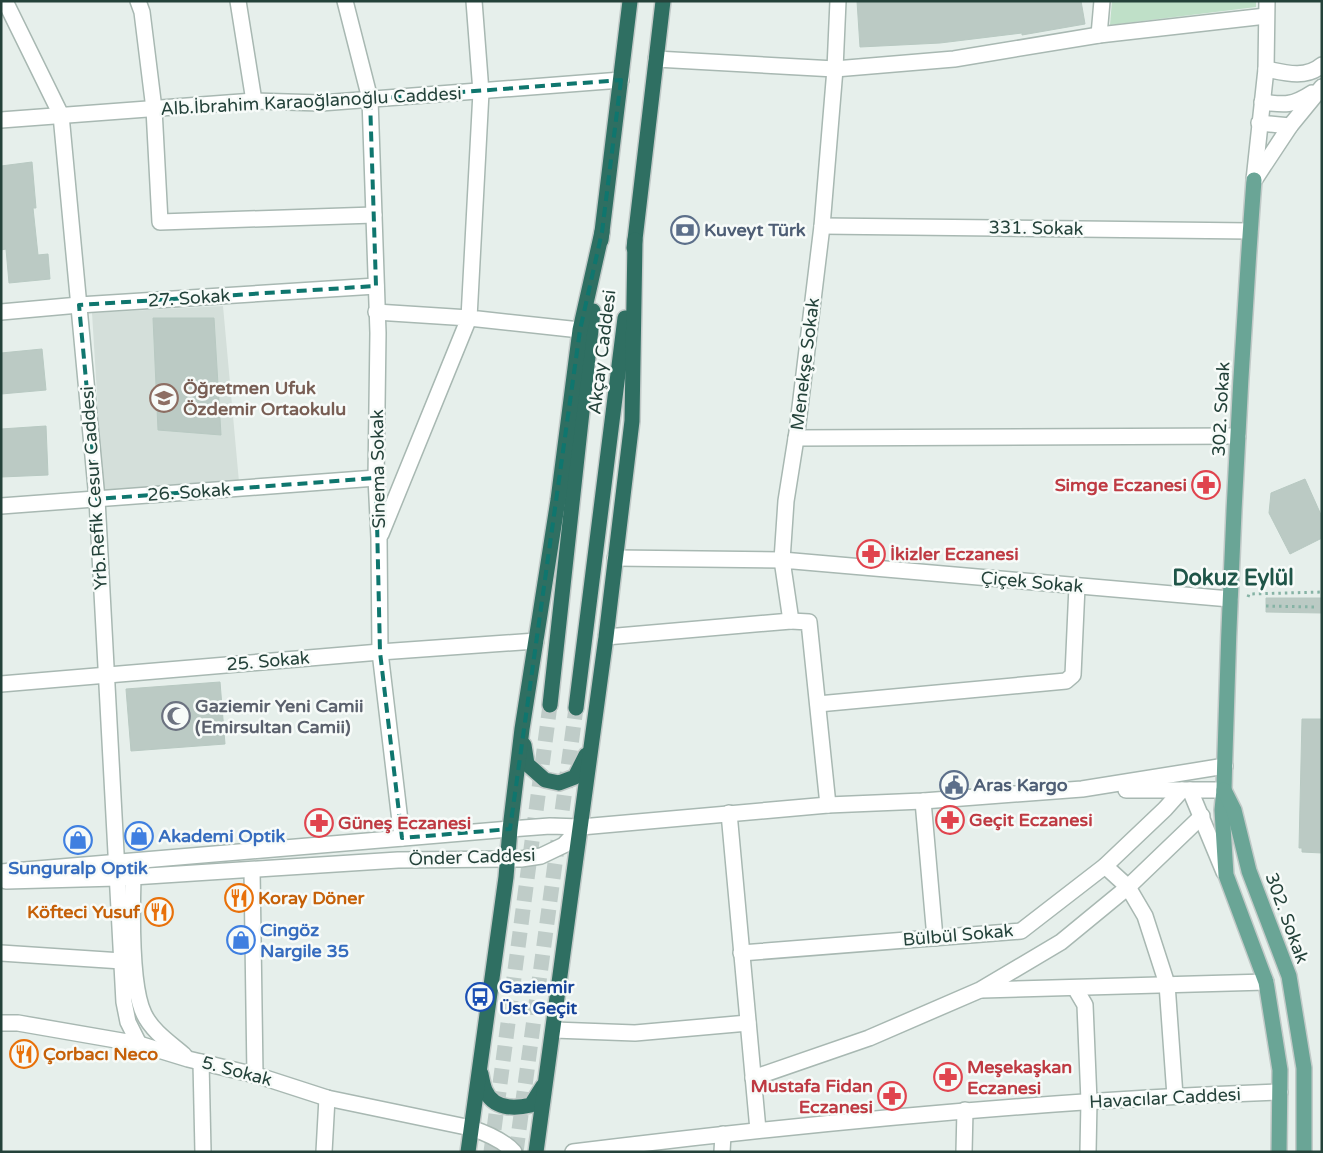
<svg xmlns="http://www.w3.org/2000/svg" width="1323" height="1153" viewBox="0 0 1323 1153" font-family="'Varela Round',sans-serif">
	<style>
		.built { fill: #d4dfda }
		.green { fill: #bfe0c8 }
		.building { fill: #bbcac4; stroke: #b8c9c2 }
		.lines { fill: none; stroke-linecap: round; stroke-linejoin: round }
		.highway-tunnel { stroke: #bfccc8; stroke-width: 15; stroke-dasharray: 15 8; stroke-linecap: butt }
		.minor-casing { stroke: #a8b8b2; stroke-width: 18 }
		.major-casing { stroke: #c2cac8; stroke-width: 18 }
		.highway-casing { stroke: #c2cac8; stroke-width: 18 }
		.path { stroke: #86b3a5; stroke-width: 3; stroke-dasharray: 2.5 4; stroke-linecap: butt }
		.minor { stroke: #fff; stroke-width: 15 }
		.major { stroke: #6aa596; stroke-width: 15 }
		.highway { stroke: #2f6f62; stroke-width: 15 }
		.marked { fill: none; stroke: #0f766e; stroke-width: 4; stroke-dasharray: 10 6; stroke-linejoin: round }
		.labels { text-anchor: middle; stroke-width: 5; stroke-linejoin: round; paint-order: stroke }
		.street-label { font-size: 18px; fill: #24423a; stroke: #f7fbf9 }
		.service-label { font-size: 18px; font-weight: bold; fill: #4e5e75; stroke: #f7fbf9; text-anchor: start }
		.education-label { font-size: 18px; font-weight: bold; fill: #785e54; stroke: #f7fbf9; text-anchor: start }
		.health-label { font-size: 18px; font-weight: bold; fill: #be3a42; stroke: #f7fbf9; text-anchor: start }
		.worship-label { font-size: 18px; font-weight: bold; fill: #5b616d; stroke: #f7fbf9; text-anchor: start }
		.shop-label { font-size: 18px; font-weight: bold; fill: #366cbe; stroke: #f7fbf9; text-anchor: start }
		.food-label { font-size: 18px; font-weight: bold; fill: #c56008; stroke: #f7fbf9; text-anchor: start }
		.transit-label { font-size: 18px; font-weight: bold; fill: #164399; stroke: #f7fbf9; text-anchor: start }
		.district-label { font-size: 22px; font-weight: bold; fill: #1f5548; stroke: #f7fbf9 }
	</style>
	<rect width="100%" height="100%" fill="#e6efeb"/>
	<!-- built -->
	<path class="built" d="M223 306 239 482 103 492 92 313Z"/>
	<!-- green -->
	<path class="green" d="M1112 1H1256V7L1110 25Z"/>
	<!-- building -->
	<g class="building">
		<path d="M857 1H1081L1085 24 1022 35V33L940 43 860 47Z"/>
		<path d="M32 162 36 208H33L38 255 48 254 50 279 9 283 6 249 1 250V166Z"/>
		<path d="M153 318H214L221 435 158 430Z"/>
		<path d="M42 349 46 390 1 394V353Z"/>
		<path d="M46 426 48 475 1 477V429Z"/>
		<path d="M1305 479 1322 517V538L1290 554 1269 513 1271 493Z"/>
		<path d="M1266 598H1322V613L1266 612Z"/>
		<path d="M220 682 225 744 131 751 126 689Z"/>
		<path d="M1302 719H1322V853L1302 852V848H1299Z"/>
	</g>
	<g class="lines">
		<!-- highway-tunnel -->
		<g class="highway-tunnel">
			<path d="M491 1152 550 705"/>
			<path d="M516 1152 576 708"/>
		</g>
		<defs>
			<g id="minor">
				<path d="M5 1 61 115 97 499 124 1002 128 1022 139 1044"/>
				<path d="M138 1 142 12 154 109 160 222 374 215"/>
				<path d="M238 1 254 101"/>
				<path d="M345 1 370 99 378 333 376 478 379 538 380 652 402 838"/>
				<path d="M474 1 481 92 469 318 580 330"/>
				<path d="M1099 35 1102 1"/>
				<path d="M656 59 835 69 954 59 1099 35 1266 16"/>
				<path d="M1266 69C1285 73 1306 79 1322 65"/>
				<path d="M1262 102C1285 105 1292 106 1312 93"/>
				<path d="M1 120 254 101 321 103 621 80"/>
				<path d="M1259 123 1290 126"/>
				<path d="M1255 179 1290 126 1322 87"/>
				<path d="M1254 180 1266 69 1267 1"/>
				<path d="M822 226 1250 231"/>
				<path d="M1 312 79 305 376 286"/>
				<path d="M376 312 469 318 381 534"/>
				<path d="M796 438 1238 436"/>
				<path d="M1 506 376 478"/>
				<path d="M615 558 782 560 786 501 797 432 822 226 835 69 838 1"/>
				<path d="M791 621 809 622 828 805"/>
				<path d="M606 637 791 621 782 560 1230 599"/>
				<path d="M1 684 380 652 536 641"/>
				<path d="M818 704 1066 681 1073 675 1077 586"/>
				<path d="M1126 790H1224"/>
				<path d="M1190 790 1224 872"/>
				<path d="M923 801 935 938"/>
				<path d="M729 813 758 1130"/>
				<path d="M1105 866 1128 887 1145 916 1167 984 1175 1096"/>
				<path d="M252 870 255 1075"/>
				<path d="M1 872 510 829 550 826 581 827 828 805 923 801 1082 789 1225 766"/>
				<path d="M127 872 133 877C132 911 130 985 144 1014 152 1031 170 1043 184 1055"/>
				<path d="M6 881 117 878 398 860 521 859 541 856 564 845 581 827"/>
				<path d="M1 953 122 961"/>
				<path d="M741 953 1021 931 1105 866 1165 809 1182 790"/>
				<path d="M1075 988 1085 1005 1089 1101 1088 1152"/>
				<path d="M982 990 1266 982"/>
				<path d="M1 1023H18L139 1044 188 1059 259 1076 327 1098 471 1128C486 1133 503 1140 514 1152"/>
				<path d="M554 1030 635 1033 748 1023"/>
				<path d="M201 1062 203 1152"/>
				<path d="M753 1078 869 1038 980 990 1061 942 1128 887 1202 816"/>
				<path d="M324 1152 327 1098"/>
				<path d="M573 1152C808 1123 1043 1100 1280 1092"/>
				<path d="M722 1152 723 1134"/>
				<path d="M964 1152 965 1110"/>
			</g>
			<g id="major">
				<path d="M1254 180C1239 383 1229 587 1224 790L1222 810 1226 875 1266 982 1280 1070 1279 1152"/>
				<path d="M1224 790 1234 810 1249 871 1289 976 1304 1068V1152"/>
			</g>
			<g id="highway">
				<path d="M601 240 630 1"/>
				<path d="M634 248 663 1"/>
				<path d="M550 705 593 311"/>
				<path d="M576 708 625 318"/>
				<path d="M524 745 527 764 545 780 559 783 575 777 586 755"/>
				<path d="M481 1074C482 1079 483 1085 485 1090 493 1109 514 1109 531 1105L543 1086"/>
				<path d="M468 1152 506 877 510 829 522 729 558 500 580 330 602 232"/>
				<path d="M536 1152 606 637 632 421 635 240"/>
			</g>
		</defs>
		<!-- minor casing -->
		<use href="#minor" class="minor-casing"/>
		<!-- major casing -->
		<use href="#major" class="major-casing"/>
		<!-- highway casing -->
		<use href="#highway" class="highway-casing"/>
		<!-- path -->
		<g class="path">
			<path d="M1248 597 1249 594 1322 592"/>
			<path d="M1266 606 1316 607"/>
		</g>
		<!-- minor -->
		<use href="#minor" class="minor"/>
		<!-- major -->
		<use href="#major" class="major"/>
		<!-- highway -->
		<use href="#highway" class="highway"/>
	</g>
	<!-- marked area -->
	<path class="marked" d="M621 80 602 232 580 330 510 829 402 838 380 652 376 478 97 499 79 305 376 286 370 99Z"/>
	<!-- icons -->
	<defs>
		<symbol id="bank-ring" viewBox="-11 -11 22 22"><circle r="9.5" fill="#f7fbf9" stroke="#5c6f8a" stroke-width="1.5"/><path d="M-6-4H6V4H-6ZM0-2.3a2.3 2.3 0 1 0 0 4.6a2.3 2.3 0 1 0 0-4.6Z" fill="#5c6f8a"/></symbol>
		<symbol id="school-ring" viewBox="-11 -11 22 22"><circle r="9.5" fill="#f7fbf9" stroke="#8d6e63" stroke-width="1.5"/><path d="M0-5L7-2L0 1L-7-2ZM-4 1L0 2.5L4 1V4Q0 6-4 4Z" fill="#8d6e63"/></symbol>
		<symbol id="pharmacy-ring" viewBox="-11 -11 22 22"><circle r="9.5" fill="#f7fbf9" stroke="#e0444e" stroke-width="1.5"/><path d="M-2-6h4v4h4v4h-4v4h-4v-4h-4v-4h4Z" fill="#e0444e"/></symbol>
		<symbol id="mosque-ring" viewBox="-11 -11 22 22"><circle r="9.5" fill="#f7fbf9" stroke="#6b7280" stroke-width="1.5"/><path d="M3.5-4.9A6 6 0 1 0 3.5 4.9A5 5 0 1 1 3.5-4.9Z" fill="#6b7280"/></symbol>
		<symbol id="civic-ring" viewBox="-11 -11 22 22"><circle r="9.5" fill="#f7fbf9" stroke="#5c6f8a" stroke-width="1.5"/><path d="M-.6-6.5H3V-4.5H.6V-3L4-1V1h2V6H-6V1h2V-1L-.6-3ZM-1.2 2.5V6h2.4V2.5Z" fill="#5c6f8a"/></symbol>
		<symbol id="shop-ring" viewBox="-11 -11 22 22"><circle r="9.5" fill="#f7fbf9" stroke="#3f7fe0" stroke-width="1.5"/><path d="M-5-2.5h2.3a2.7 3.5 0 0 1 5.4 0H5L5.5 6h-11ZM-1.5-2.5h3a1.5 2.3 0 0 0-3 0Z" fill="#3f7fe0"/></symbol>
		<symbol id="restaurant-ring" viewBox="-11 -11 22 22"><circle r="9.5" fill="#f7fbf9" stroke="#e8710a" stroke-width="1.5"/><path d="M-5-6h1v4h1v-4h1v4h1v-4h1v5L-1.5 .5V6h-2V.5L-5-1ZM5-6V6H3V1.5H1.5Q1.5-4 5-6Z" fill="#e8710a"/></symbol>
		<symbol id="bus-ring" viewBox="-11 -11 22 22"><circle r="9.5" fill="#f7fbf9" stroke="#1a4fb4" stroke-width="1.5"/><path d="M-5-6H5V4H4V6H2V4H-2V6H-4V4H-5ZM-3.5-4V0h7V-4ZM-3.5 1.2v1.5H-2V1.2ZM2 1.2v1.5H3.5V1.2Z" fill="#1a4fb4"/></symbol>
	</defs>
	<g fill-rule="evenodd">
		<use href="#bank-ring" x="669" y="214" width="32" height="32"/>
		<use href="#school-ring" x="148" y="382" width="32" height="32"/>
		<use href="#pharmacy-ring" x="1190" y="469" width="32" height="32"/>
		<use href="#pharmacy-ring" x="855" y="538" width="32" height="32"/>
		<use href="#mosque-ring" x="160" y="700" width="32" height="32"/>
		<use href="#civic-ring" x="938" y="769" width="32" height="32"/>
		<use href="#pharmacy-ring" x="934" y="804" width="32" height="32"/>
		<use href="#pharmacy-ring" x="303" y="807" width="32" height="32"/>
		<use href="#shop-ring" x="123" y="820" width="32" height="32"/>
		<use href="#shop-ring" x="62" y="824" width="32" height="32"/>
		<use href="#restaurant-ring" x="223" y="882" width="32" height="32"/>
		<use href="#restaurant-ring" x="143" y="896" width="32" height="32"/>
		<use href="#shop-ring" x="225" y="924" width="32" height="32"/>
		<use href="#bus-ring" x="464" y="981" width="32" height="32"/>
		<use href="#restaurant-ring" x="8" y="1038" width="32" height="32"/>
		<use href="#pharmacy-ring" x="932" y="1061" width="32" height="32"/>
		<use href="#pharmacy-ring" x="876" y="1080" width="32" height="32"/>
	</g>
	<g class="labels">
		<!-- street labels -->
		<g class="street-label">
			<text transform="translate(311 101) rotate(-3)" y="6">Alb.İbrahim Karaoğlanoğlu Caddesi</text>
			<text transform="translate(1036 228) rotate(1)" y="6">331. Sokak</text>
			<text transform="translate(189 298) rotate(-4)" y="6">27. Sokak</text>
			<text transform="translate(602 352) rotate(-83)" y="6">Akçay Caddesi</text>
			<text transform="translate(805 364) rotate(-83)" y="6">Menekşe Sokak</text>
			<text transform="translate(1221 409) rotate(-87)" y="6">302. Sokak</text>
			<text transform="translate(378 469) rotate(-91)" y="6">Sinema Sokak</text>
			<text transform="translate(94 488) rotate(-94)" y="6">Yrb.Refik Cesur Caddesi</text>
			<text transform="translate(189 492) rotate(-4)" y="6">26. Sokak</text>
			<text transform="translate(1032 582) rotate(5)" y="6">Çiçek Sokak</text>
			<text transform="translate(268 661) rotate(-5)" y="6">25. Sokak</text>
			<text transform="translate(472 857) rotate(-2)" y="6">Önder Caddesi</text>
			<text transform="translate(1287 918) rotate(70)" y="6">302. Sokak</text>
			<text transform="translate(958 935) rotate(-5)" y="6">Bülbül Sokak</text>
			<text transform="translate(237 1071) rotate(15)" y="6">5. Sokak</text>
			<text transform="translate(1165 1098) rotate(-3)" y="6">Havacılar Caddesi</text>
		</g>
		<!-- service labels -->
		<g class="service-label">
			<text x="704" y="236">Kuveyt Türk</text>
			<text x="973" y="791">Aras Kargo</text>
		</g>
		<!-- education labels -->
		<g class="education-label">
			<text x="183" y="394">Öğretmen Ufuk<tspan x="183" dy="21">Özdemir Ortaokulu</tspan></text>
		</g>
		<!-- health labels -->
		<g class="health-label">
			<text x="1187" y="491" text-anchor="end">Simge Eczanesi</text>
			<text x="890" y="560">İkizler Eczanesi</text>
			<text x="969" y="826">Geçit Eczanesi</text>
			<text x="338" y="829">Güneş Eczanesi</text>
			<text x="967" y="1073">Meşekaşkan<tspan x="967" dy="21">Eczanesi</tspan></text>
			<text x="873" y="1092" text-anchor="end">Mustafa Fidan<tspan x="873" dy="21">Eczanesi</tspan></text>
		</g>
		<!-- worship labels -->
		<g class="worship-label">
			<text x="195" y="712">Gaziemir Yeni Camii<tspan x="195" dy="21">(Emirsultan Camii)</tspan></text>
		</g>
		<!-- shop labels -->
		<g class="shop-label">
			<text x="158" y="842">Akademi Optik</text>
			<text x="78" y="874" text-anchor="middle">Sunguralp Optik</text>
			<text x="260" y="936">Cingöz<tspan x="260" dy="21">Nargile 35</tspan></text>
		</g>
		<!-- food labels -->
		<g class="food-label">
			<text x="258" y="904">Koray Döner</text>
			<text x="140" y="918" text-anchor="end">Köfteci Yusuf</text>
			<text x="43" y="1060">Çorbacı Neco</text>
		</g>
		<!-- transit labels -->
		<g class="transit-label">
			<text x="499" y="993">Gaziemir<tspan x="499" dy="21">Üst Geçit</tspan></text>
		</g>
		<!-- district labels -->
		<g class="district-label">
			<text x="1233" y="585">Dokuz Eylül</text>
		</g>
	</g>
	<!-- border -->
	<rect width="1323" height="1153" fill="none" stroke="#24423a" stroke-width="5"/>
</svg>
